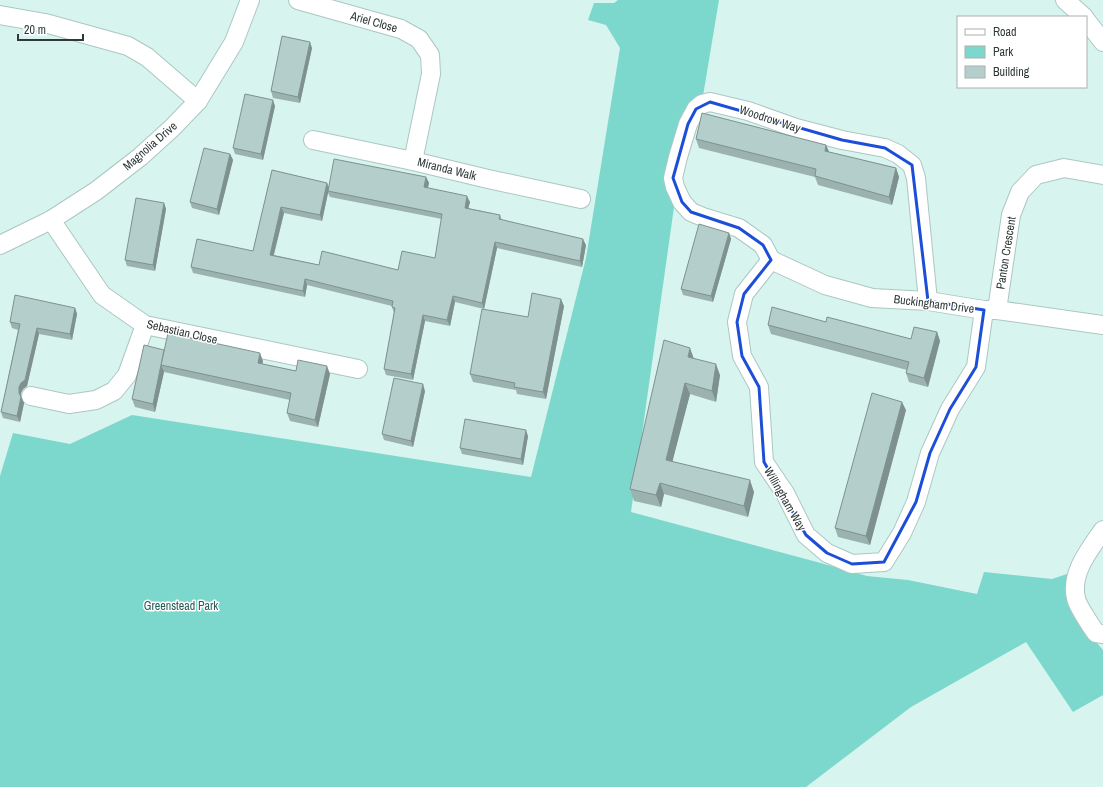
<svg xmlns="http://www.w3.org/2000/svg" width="1103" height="787" viewBox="0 0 1103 787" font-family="'Archivo Narrow',sans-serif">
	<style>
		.green { fill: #7cd8cc }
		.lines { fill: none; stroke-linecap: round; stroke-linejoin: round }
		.minor-casing { stroke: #acc7c3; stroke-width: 20 }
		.minor { stroke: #fff; stroke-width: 18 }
		.wall { fill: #9bb2af; fill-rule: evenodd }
		.shaded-wall { fill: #7e918e }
		.building { fill: #b4cfcb; stroke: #7e918e }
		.marked { fill: none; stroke: #1d4ed8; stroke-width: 3; stroke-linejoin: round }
		.labels { text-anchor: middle; stroke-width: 3; stroke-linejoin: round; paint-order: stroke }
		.street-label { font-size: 12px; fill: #2f3a38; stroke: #fff }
		.park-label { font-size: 12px; fill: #245c55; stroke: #fff }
	</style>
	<rect width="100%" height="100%" fill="#d8f4ef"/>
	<!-- green -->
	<path class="green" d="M618 0H719L702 102 676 193 631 512 817 562 867 576 908 580 977 594 984 572 1052 579 1076 571 1096 642 1103 650V695L1073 712 1026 642 911 707 806 787H0V476L13 433 70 444 132 415 531 477 586 258 620 48 606 25 588 20 594 3H614Z"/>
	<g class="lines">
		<defs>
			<g id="minor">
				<path d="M298 0 401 29 419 39 430 55 431 74 413 161"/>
				<path d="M1065 0 1084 17"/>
				<path d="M0 15 45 23 128 46 147 57 198 101"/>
				<path d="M1086 20 1103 42"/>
				<path d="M313 140 413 161 488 179 581 199"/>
				<path d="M51 220 102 295 145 325 358 369"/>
				<path d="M0 245 51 220 96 191 140 157 172 128 198 101 234 42 250 0"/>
				<path d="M771 260 744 294 737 322 742 356 759 387 764 462 785 493 806 535 827 553 852 564 884 562 902 533 916 502 930 453 950 409 976 367 984 310"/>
				<path d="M771 260 763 245 739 228 703 217 691 212 682 202 675 187 673 178 678 157 688 124 696 109 702 104 710 102 748 111 796 128 842 140 885 148 898 154 912 165 916 178 928 301"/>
				<path d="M771 260 825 285 872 298 928 301 984 310H997L1103 325"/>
				<path d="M997 310 1011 215 1020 192 1036 175 1064 168 1103 175"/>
				<path d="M31 396 69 404 96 400 114 391 127 375 145 325"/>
				<path d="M1103 530C1090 549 1070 573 1076 598 1077 605 1091 626 1096 633L1103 634"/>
			</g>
		</defs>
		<!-- minor casing -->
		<use href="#minor" class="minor-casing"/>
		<!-- minor -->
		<use href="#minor" class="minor"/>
	</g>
	<!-- wall -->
	<g class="wall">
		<path d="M312 48 300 103 273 98 271 91Z"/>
		<path d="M275 106 263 160 235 154 233 148Z"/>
		<path d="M696 139 826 145 829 152 896 168 899 177 892 205 818 185 815 177 699 148Z"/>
		<path d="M230 154 233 160 219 215 192 208 190 202Z"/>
		<path d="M272 170 327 183 329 187 426 177 429 183 428 188 470 202 468 208 500 215 502 220 586 245 582 267 497 248 484 309 455 302 450 326 425 321 413 380 386 375 384 369 394 313 392 307V306L307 285 305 297 193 273 191 267 253 251ZM328 193 330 197 442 219 435 258 398 270 319 265 274 255 284 213 322 221Z"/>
		<path d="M164 203 166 209 155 271 127 266 125 260Z"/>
		<path d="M729 233 731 239 713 302 683 295 681 289Z"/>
		<path d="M564 306 546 399 517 394 516 390 473 382 470 374 528 317Z"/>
		<path d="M75 308 77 314 72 340 39 334 27 386 23 389 21 393V396L24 403 20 422 3 418 1 412 18 330 12 328 10 322Z"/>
		<path d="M826 322 911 339 937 332 940 341 928 387 909 382 906 373 907 370 771 334 768 325Z"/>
		<path d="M164 350 263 361 262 364 296 371 330 374 318 427 290 421 287 413 290 400 164 372 155 412 135 407 132 399Z"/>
		<path d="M694 358 720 375 716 402 690 394 672 461 754 492 748 517 664 494 661 507 634 501 630 489Z"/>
		<path d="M425 391 413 447 384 440 382 434Z"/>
		<path d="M906 410 870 545 838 537 835 528Z"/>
		<path d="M528 436 523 465 462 454 460 448Z"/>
	</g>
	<!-- shaded-wall -->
	<g class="shaded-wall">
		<path d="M310 42 312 48 300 103 298 97Z"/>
		<path d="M273 100 275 106 263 160 261 154Z"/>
		<path d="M826 145 830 154 825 151Z"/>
		<path d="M230 154 233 160 219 215 217 209Z"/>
		<path d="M896 168 899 177 892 205 889 197Z"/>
		<path d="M426 177 429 183 426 194 424 187Z"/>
		<path d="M327 183 329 189 328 191V193L322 221 320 215Z"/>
		<path d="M467 196 470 202 467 214 465 208Z"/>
		<path d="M164 203 166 209 155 271 153 265Z"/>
		<path d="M281 207 284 213 272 261 270 255Z"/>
		<path d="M729 233 731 239 713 302 711 296Z"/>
		<path d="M583 239 586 245 582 267 580 261Z"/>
		<path d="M495 242 497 248 484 309 482 303Z"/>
		<path d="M305 279 307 285 305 297 303 291Z"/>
		<path d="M453 296 455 302 450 326 447 320Z"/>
		<path d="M561 299 564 306 546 399 543 392Z"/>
		<path d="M75 308 77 314 72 340 70 334Z"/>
		<path d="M423 315 425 321 413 380 411 374Z"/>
		<path d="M37 328 39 334 27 386 23 389 21 393V399L19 393V387Z"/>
		<path d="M937 332 940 341 928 387 924 378Z"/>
		<path d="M690 348 694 359 688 357Z"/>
		<path d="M164 350 161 365 164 372 155 412 153 404Z"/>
		<path d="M260 353 263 361 261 370 258 363Z"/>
		<path d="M716 364 720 375 716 402 712 391Z"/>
		<path d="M327 366 330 374 318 427 315 420Z"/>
		<path d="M685 383 690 394 670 471 666 460Z"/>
		<path d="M423 384 425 391 413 447 411 441Z"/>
		<path d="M21 397 24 403 20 422 17 416Z"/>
		<path d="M902 402 906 410 870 545 866 536Z"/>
		<path d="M526 430 528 436 523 465 521 459Z"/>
		<path d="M750 480 754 492 748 517 744 506Z"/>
		<path d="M660 483 664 494 661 507 656 495Z"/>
	</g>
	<!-- building -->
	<g class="building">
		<path d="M282 36 310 42 298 97 271 91Z"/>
		<path d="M245 94 273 100 261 154 233 148Z"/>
		<path d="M702 113 826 145 825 151 896 168 889 197 815 176 816 169 696 139Z"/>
		<path d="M204 148 230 154 217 209 190 202Z"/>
		<path d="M334 159 426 177 424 187 467 196 465 208 500 215 499 219 583 239 580 261 495 242 482 303 453 296 447 320 423 315 411 374 384 369 395 308 392 307 393 301 305 279 303 291 191 267 197 239 253 251 272 170 327 183 320 215 281 207 270 255 319 265 322 251 398 270 402 251 435 258 442 214 328 191Z"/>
		<path d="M136 198 164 203 153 265 125 260Z"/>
		<path d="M699 224 729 233 711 296 681 289Z"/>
		<path d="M532 293 561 299 543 392 514 387 515 383 470 374 482 309 528 317Z"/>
		<path d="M15 295 75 308 70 334 37 328 25 380 21 383 19 387V393L21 397 17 416 1 412 20 324 10 322Z"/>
		<path d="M772 307 826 322 827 317 911 339 914 327 937 332 924 378 906 373 909 362 768 325Z"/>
		<path d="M168 333 260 353 258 363 296 371 298 360 327 366 315 420 287 413 291 393 161 365Z"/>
		<path d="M664 340 690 348 688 357 716 364 712 391 685 383 666 460 750 480 744 506 660 483 656 495 630 489Z"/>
		<path d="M144 345 164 350 153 404 132 399Z"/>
		<path d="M394 378 423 384 411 441 382 434Z"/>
		<path d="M872 393 902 402 866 536 835 528Z"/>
		<path d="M465 419 526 430 521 459 460 448Z"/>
	</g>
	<!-- marked area -->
	<path class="marked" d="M710 102 842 140 885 148 912 165 928 301 984 310 976 367 950 409 930 453 916 502 884 562 852 564 827 553 806 535 764 462 759 387 742 356 737 322 744 294 771 260 763 245 739 228 691 212 682 202 673 178 688 124 696 109Z"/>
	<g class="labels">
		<!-- street labels -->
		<g class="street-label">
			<text transform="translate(374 22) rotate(16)" y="4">Ariel Close</text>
			<text transform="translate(770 119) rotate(18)" y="4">Woodrow Way</text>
			<text transform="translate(150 146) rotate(-41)" y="4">Magnolia Drive</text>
			<text transform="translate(447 169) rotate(14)" y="4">Miranda Walk</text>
			<text transform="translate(1006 253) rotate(-81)" y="4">Panton Crescent</text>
			<text transform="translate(934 304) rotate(7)" y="4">Buckingham Drive</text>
			<text transform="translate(182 332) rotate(13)" y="4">Sebastian Close</text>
			<text transform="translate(785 499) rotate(60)" y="4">Willingham Way</text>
		</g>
		<!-- park labels -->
		<g class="park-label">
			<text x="181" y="610">Greenstead Park</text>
		</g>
	</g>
	<!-- legend -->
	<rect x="957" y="16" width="130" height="72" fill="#ffffff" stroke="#acb0af"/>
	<rect x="965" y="29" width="20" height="6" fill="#ffffff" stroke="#acb0af"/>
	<text x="993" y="36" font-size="12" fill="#2f3a38">Road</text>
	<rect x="965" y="46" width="20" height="12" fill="#7cd8cc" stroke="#acb0af"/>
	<text x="993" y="56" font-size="12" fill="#2f3a38">Park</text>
	<rect x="965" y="66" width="20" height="12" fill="#b4cfcb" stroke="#acb0af"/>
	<text x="993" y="76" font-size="12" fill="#2f3a38">Building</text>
	<!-- scale -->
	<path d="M18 34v6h65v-6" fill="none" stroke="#2f3a38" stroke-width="2"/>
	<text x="24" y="34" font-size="12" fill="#2f3a38" stroke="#ffffff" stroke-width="3" paint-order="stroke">20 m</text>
</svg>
